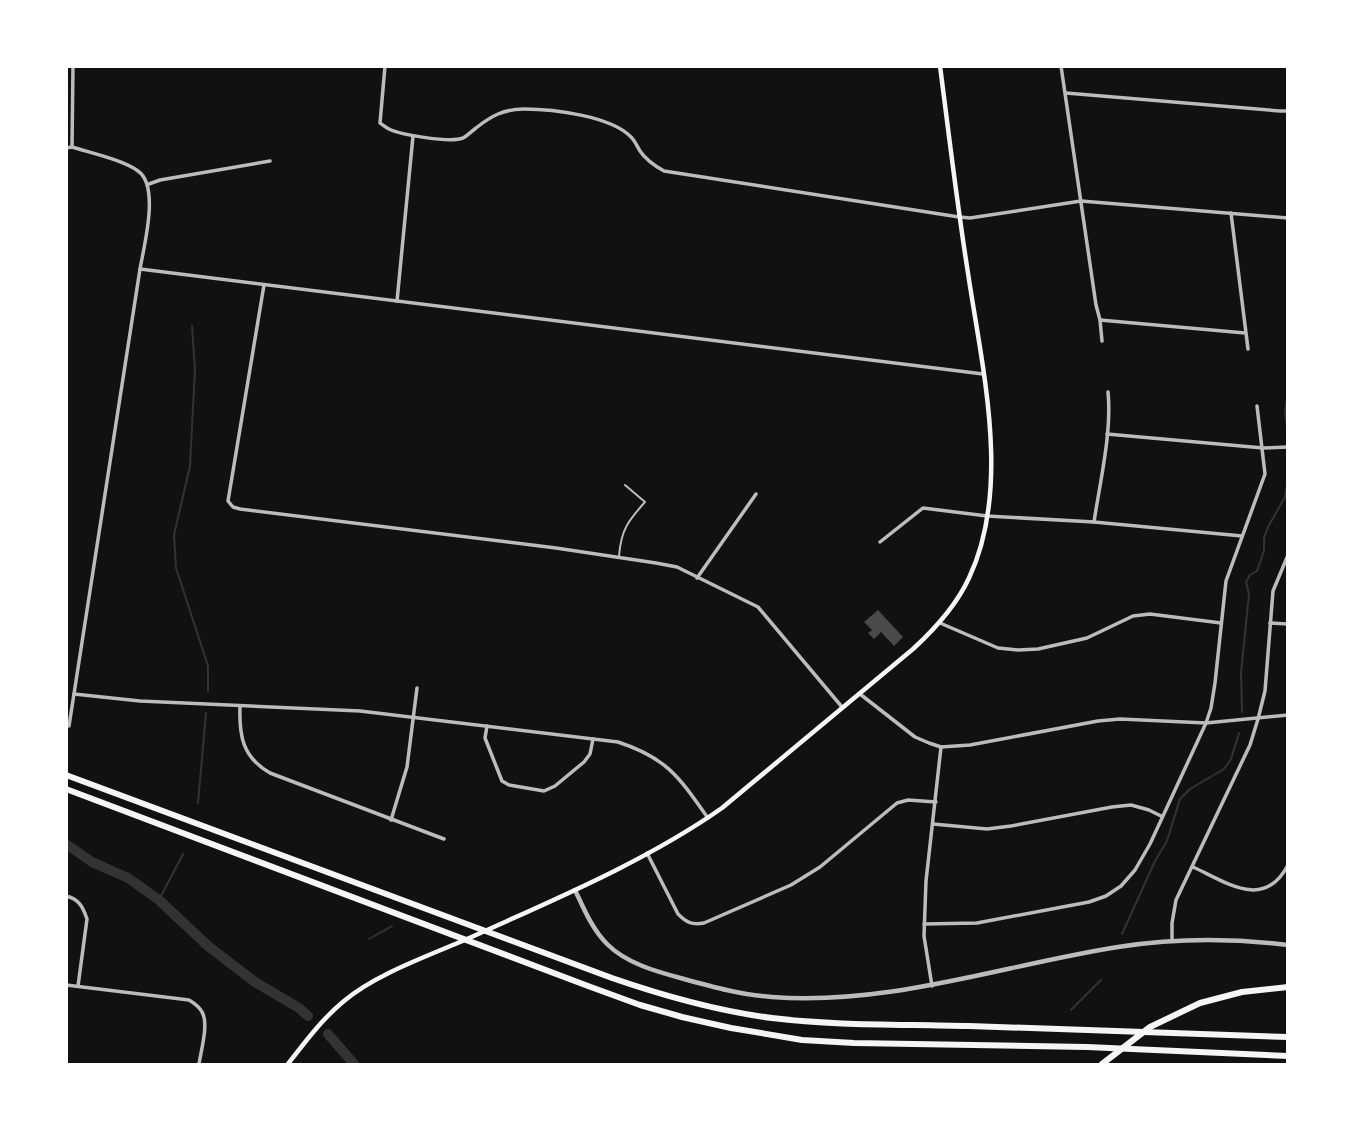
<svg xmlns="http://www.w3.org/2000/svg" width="1354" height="1131" viewBox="0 0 1354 1131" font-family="'IBM Plex Sans',sans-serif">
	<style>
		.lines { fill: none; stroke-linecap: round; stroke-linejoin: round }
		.stream { stroke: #333; stroke-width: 2 }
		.river { stroke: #333; stroke-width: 10 }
		.building { fill: #4a4a4a }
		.service { stroke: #bcbcbc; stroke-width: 2 }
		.minor { stroke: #bcbcbc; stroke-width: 3.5 }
		.tertiary { stroke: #bcbcbc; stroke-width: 4.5 }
		.secondary { stroke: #f5f5f5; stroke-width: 4.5 }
		.motorway { stroke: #f5f5f5; stroke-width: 6 }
	</style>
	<rect width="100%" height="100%" fill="#111"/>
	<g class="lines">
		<!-- stream -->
		<g class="stream">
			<path d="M192 326 195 369 190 466 174 535 176 568 208 666V691"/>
			<path d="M1288 392 1285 413 1288 433"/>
			<path d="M1242 712 1241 673 1249 594 1246 582 1250 575 1257 571 1264 551V538L1268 527 1285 497 1288 479"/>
			<path d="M198 803 206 713"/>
			<path d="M159 900 183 854"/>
			<path d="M1122 934 1155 861 1167 841 1180 799 1190 789 1224 769 1231 759 1239 733"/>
			<path d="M369 939 392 926"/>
			<path d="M1071 1010 1101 980"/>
		</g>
		<!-- river -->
		<g class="river">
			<path d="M66 844 92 862 128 878 159 900 208 946 255 982 299 1008 308 1016"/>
			<path d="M328 1034 354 1064"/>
		</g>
	</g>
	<!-- building -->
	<path class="building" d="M878 610 903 637 894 646 881 632 874 639 868 633 872 630 864 622Z"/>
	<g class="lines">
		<!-- service -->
		<path class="service" d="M619 556C621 530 628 521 645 502L625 485"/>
		<!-- minor -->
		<g class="minor">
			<path d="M385 66 380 123C383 125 386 128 389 129 401 135 450 143 463 138 467 136 472 131 476 128 491 116 504 109 524 109 553 109 611 116 631 137 635 141 637 146 640 151 646 160 655 166 664 171L959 217 970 218 1081 201 1288 218"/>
			<path d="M1061 66 1096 305 1100 320 1102 341"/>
			<path d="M1066 93 1280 111H1288"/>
			<path d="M72 147 73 66"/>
			<path d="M66 148 72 147C91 153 123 160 138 171 160 186 144 246 140 269L69 726"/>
			<path d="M149 184 160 180 270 161"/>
			<path d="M1231 213 1248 349"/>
			<path d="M140 269 983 374"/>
			<path d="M264 285 228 501 233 507 240 509 556 548 656 563 677 567 758 607 842 707"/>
			<path d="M397 301 413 136"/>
			<path d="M1100 320 1245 333"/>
			<path d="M1107 434 1263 448 1288 447"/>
			<path d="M1094 522C1100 482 1112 432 1108 392"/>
			<path d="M880 542 923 508 987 516 1094 522 1242 536"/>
			<path d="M697 578 756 494"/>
			<path d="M940 623 998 648 1018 650 1038 649 1087 638 1133 616 1150 614 1221 623"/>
			<path d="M1270 623 1288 624"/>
			<path d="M74 694 140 701 360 711 618 742C667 758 679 777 708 818"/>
			<path d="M860 694 915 737 929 743 941 747 970 745 1098 721 1120 719 1206 723 1288 715"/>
			<path d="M240 706C239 735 242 757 270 773L444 839"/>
			<path d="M487 726 485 738 502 781 509 785 544 791 555 786 584 762 590 754 593 739"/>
			<path d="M391 820 407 767 417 688"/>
			<path d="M933 824 987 829 1011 826 1112 807 1131 805 1149 810 1161 816"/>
			<path d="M647 853 678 914C687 923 692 925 704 923L791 885 820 867 897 803 908 800 936 802"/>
			<path d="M1193 867C1226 882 1264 911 1288 865"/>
			<path d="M66 896C79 899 83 907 87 919L78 986"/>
			<path d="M924 924 977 923 1089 902 1106 896 1121 886 1135 870 1150 844 1206 723 1211 708 1215 683 1226 581 1265 474 1257 406"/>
			<path d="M1172 940V923L1176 900 1250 745 1258 719 1265 691 1273 591 1288 555"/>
			<path d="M66 985 189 1000C194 1003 199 1006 202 1012 209 1023 201 1051 199 1064"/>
			<path d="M932 986 924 936 926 881 941 747"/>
		</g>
		<!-- tertiary -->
		<path class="tertiary" d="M575 890C584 909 592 929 607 944 627 964 658 972 684 979 713 987 742 995 772 997 890 1006 1003 965 1118 947 1175 938 1231 938 1288 945"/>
		<!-- secondary -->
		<path class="secondary" d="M288 1064C305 1042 322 1019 344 1001 376 974 428 956 467 939 553 900 645 862 722 808L913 649C936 628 956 606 969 578 1012 487 982 368 968 273 957 204 949 135 940 66"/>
		<!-- motorway -->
		<g class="motorway">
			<path d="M66 775 612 978C664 996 717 1011 772 1018 837 1026 903 1024 969 1026 1075 1030 1181 1034 1288 1037"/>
			<path d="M66 789 588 986 640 1005 682 1017 731 1028 802 1040 854 1043 1087 1047 1288 1056"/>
			<path d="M1102 1064 1150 1027 1200 1003 1242 992 1288 987"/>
		</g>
	</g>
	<!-- border -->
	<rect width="1354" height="1131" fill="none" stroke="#ffffff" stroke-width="136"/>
</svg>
